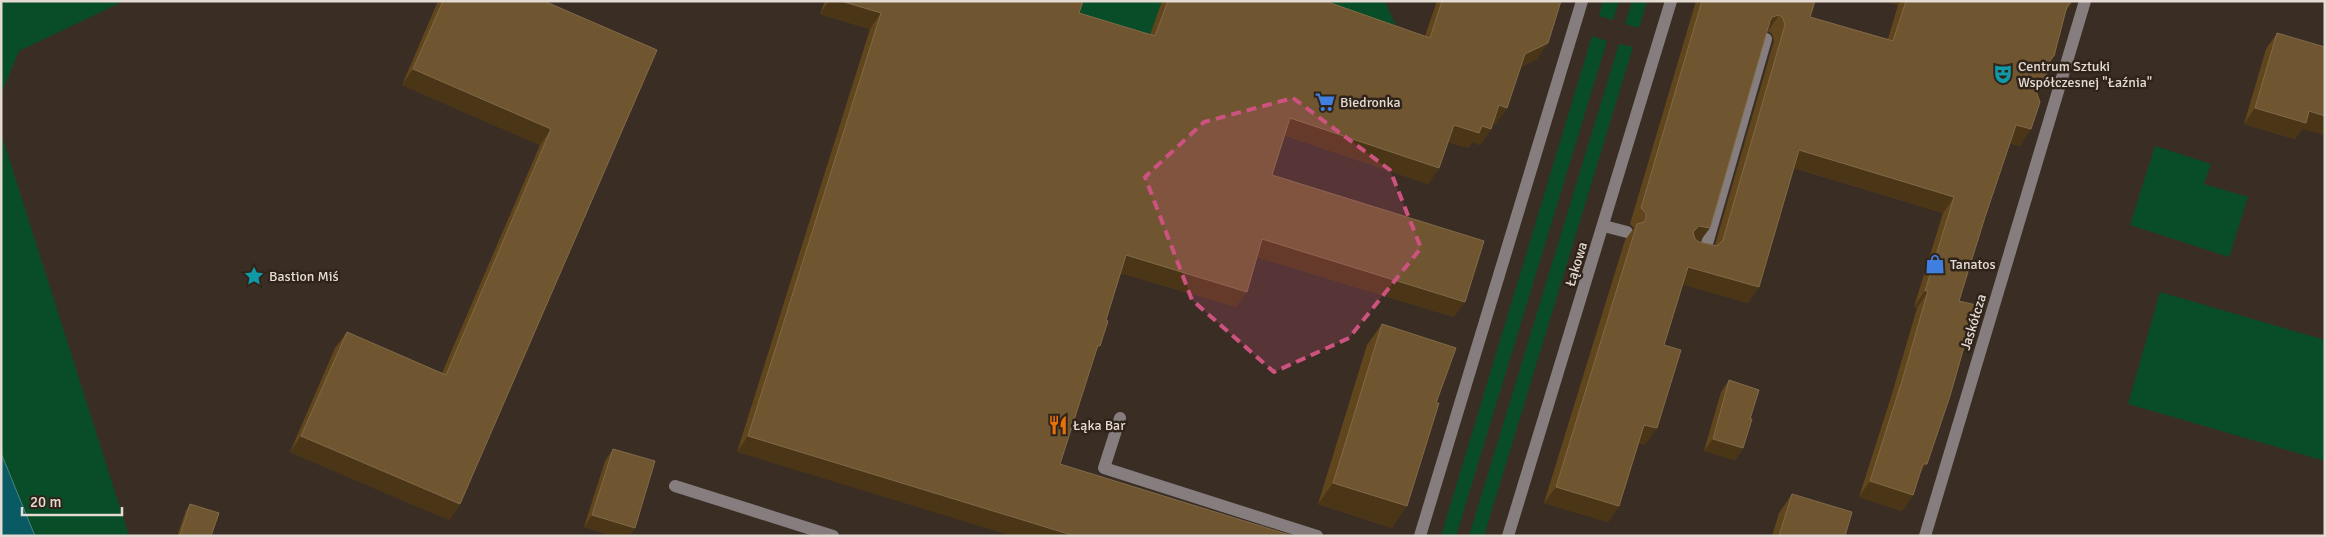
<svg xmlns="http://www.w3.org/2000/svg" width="2326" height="537" viewBox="0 0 2326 537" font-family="Signika,sans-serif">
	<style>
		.green { fill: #094c28 }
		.water { fill: #0a5a63; stroke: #4b8185 }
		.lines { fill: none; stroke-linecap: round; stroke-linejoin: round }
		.minor { stroke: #867d7f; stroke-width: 12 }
		.wall { fill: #61451c; fill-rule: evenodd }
		.shaded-wall { fill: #4b3517 }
		.building { fill: #6f5530; stroke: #816a49; fill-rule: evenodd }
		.marked { fill: #cc527f; fill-opacity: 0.2; stroke: #cc527f; stroke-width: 4; stroke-dasharray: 10 6; stroke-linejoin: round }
		.labels { text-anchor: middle; stroke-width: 5; stroke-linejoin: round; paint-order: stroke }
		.poi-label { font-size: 14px; fill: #e3dbd4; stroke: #30241a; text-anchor: start }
		.street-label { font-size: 14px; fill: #e3dbd4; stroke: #30241a }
	</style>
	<rect width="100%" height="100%" fill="#3a2e24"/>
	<!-- green -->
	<g class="green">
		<path d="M1 1H124L19 51 1 94Z"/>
		<path d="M1068 1H1162L1146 52 1069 29Z"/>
		<path d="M1269 1H1385L1396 26Z"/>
		<path d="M1603 1H1619L1613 20 1599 16Z"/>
		<path d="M1632 1H1647L1639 28 1625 24Z"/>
		<path d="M1592 36 1607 41 1456 536H1441Z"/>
		<path d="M1619 44 1633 47 1484 536H1469Z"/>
		<path d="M1 133 129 536H35L1 453Z"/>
		<path d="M2155 146 2211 164 2204 184 2248 197 2229 257 2130 225Z"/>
		<path d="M2160 292 2325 340V461L2128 404Z"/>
	</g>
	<!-- water -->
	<path class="water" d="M1 453 35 536H1Z"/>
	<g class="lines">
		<!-- minor -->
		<g class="minor">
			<path d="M1604 226 1627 232"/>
			<path d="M1700 253 1704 254 1766 39"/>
			<path d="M1120 418 1104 468 1317 536"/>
			<path d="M675 486 833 536"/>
			<path d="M1420 536 1582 1"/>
			<path d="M1508 536 1671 1"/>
			<path d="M1925 536 2085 1"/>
		</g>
	</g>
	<!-- wall -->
	<g class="wall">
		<path d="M438 1H544L657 50 460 504 449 520 290 452 335 348 347 332 442 373 540 145 402 85Z"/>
		<path d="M825 1H1083L1079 13 1150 35 1162 1H1325L1425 36 1437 1H1561L1537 59 1521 67 1496 124 1493 123 1491 129 1480 145 1473 142 1468 148 1448 142 1439 168 1428 184 1284 135 1272 175 1454 317 1257 257 1236 307 1121 273 1106 320 1100 346 1095 353 737 452 870 29 820 14Z"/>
		<path d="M1696 1H1815L1810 17 1888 39 1898 5 1884 1H2073L2066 11 2054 56 2050 62 2037 95 2020 146 2010 143 1985 217 1959 301 1927 464 1920 473 1913 495 1902 511 1859 497 1891 397 1917 308 1914 307 1943 213 1794 168 1748 303 1682 284 1664 345 1645 445 1639 443 1619 506 1608 522 1544 503 1625 240 1634 228 1630 224ZM1766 31H1768L1772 34 1774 41 1715 245 1700 242Z"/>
		<path d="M2277 33 2302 129 2295 139 2244 124 2266 49Z"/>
		<path d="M1382 324 1436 403 1392 528 1318 504 1367 345Z"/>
		<path d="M1729 380 1750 419 1743 448 1735 460 1704 451 1721 392Z"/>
		<path d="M613 449 635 528 629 536H613L584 527 605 461Z"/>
		<path d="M1792 494 1845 536H1772L1779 513Z"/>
		<path d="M190 504 211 536H177L186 510Z"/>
	</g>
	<!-- shaded-wall -->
	<g class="shaded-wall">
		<path d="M829 1H841L881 13 870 29 820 14Z"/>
		<path d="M1884 1H1901L1898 5Z"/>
		<path d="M1779 15 1768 31 1761 33 1772 17Z"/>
		<path d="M1548 43 1537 59 1514 70 1525 54Z"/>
		<path d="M413 69 551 129 540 145 402 85Z"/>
		<path d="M2046 82 2035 99 2036 91Z"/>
		<path d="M1499 105 1507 108 1496 124 1488 121Z"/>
		<path d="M2255 108 2309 111 2325 116V135L2302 129 2295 139 2244 124Z"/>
		<path d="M1290 118 1439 168 1428 184 1279 133Z"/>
		<path d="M1454 125 1482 126 1491 129 1480 145 1473 142 1468 148 1443 141Z"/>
		<path d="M2016 125 2031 129 2020 146 2005 141Z"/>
		<path d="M1799 150 1954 197 1943 213 1788 166Z"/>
		<path d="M1699 226 1710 228 1698 244 1682 248 1693 232Z"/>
		<path d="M1262 239 1465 302 1454 317 1251 255Z"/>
		<path d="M1126 255 1247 292 1236 307 1115 271Z"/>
		<path d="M1688 267 1759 287 1748 303 1676 283Z"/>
		<path d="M1925 291H1928L1917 308 1914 307Z"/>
		<path d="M1098 345 1100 346 1089 362Z"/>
		<path d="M1644 425 1657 428 1645 445 1633 441Z"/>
		<path d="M301 436 460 504 449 520 290 452Z"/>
		<path d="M748 436 1075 536H1012L737 452Z"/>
		<path d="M1713 439 1743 448 1735 460 1704 451Z"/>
		<path d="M1923 464H1927L1915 480Z"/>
		<path d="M1870 481 1913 495 1902 511 1859 497Z"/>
		<path d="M1333 483 1407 506 1392 528 1318 504Z"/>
		<path d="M1556 487 1619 506 1608 522 1544 503Z"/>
		<path d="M592 515 635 528 629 536H613L584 527Z"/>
	</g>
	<!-- building -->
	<g class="building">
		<path d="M443 1H544L657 50 460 504 301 436 347 332 446 375 551 129 413 69Z"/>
		<path d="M841 1H1083L1079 13 1155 36 1168 1H1325L1430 38 1442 1H1561L1548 43 1525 54 1507 108 1499 105 1491 129 1482 126 1479 133 1454 125 1439 168 1290 118 1272 175 1484 241 1465 302 1262 239 1247 292 1126 255 1106 320 1108 321 1100 346 1098 345 1060 464 1293 536H1075L748 436 881 13Z"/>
		<path d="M1702 1H1815L1810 17 1893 41 1906 1H2072L2067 6 2054 56 2051 59 2047 72 2046 82 2036 91 2040 102 2031 129 2016 125 1985 217 1959 301 1976 305 1950 396 1927 464H1923L1913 495 1870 481 1902 381 1928 291H1925L1954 197 1799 150 1759 287 1688 267 1664 345 1681 350 1657 428 1644 425 1619 506 1556 487 1637 224 1644 222 1646 218V213L1641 208ZM1779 15 1783 18 1785 25 1723 240 1717 246 1699 242 1695 239 1693 232 1699 226 1710 228 1770 21 1772 17Z"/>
		<path d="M2277 33 2325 47V116L2309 111 2306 123 2255 108Z"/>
		<path d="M1382 324 1456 348 1436 403H1439L1407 506 1333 483Z"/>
		<path d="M1729 380 1759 390 1750 419H1752L1743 448 1713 439Z"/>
		<path d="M613 449 655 461 635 528 592 515Z"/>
		<path d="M1792 494 1852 512 1845 536H1779Z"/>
		<path d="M190 504 219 513 211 536H182L180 535Z"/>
	</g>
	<!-- marked area -->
	<path class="marked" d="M1293 98 1390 170 1421 248 1349 338 1274 372 1192 300 1145 177 1204 122Z"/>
	<!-- icons -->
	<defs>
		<symbol id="theatre-bare" viewBox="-9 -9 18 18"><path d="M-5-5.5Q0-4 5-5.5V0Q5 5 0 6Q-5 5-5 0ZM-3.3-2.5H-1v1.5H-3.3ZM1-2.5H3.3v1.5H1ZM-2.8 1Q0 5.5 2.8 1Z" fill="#0f9aa8" stroke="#30241a" stroke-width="2.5" paint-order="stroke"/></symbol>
		<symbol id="supermarket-bare" viewBox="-9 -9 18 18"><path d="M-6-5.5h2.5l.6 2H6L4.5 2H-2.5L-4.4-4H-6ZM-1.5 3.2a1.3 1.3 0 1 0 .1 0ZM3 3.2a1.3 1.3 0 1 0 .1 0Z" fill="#3f7fe0" stroke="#30241a" stroke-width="2.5" paint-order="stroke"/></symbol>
		<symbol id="shop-bare" viewBox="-9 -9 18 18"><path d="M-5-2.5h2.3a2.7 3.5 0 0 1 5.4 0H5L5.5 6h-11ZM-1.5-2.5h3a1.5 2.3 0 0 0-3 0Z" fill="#3f7fe0" stroke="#30241a" stroke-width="2.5" paint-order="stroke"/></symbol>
		<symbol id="sight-bare" viewBox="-9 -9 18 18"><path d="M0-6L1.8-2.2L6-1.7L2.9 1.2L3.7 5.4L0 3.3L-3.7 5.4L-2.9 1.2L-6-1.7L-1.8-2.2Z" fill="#0f9aa8" stroke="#30241a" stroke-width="2.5" paint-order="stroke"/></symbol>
		<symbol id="restaurant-bare" viewBox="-9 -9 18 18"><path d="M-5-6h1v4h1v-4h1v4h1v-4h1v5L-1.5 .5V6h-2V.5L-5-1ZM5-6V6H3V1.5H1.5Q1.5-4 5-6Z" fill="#e8710a" stroke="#30241a" stroke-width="2.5" paint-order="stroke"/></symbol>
	</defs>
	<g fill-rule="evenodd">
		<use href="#theatre-bare" x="1989" y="60" width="28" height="28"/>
		<use href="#supermarket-bare" x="1311" y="88" width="28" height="28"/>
		<use href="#shop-bare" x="1921" y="250" width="28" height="28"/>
		<use href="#sight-bare" x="240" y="262" width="28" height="28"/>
		<use href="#restaurant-bare" x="1044" y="411" width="28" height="28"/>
	</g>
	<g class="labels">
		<!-- poi labels -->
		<g class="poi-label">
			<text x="2018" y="71">Centrum Sztuki<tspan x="2018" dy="16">Współczesnej "Łaźnia"</tspan></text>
			<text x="1340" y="107">Biedronka</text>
			<text x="1950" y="269">Tanatos</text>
			<text x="269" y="281">Bastion Miś</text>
			<text x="1073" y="430">Łąka Bar</text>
		</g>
		<!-- street labels -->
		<g class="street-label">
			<text transform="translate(1576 264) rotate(-73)" y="5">Łąkowa</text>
			<text transform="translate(1973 322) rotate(-73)" y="5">Jaskółcza</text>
		</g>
	</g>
	<!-- border -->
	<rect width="2326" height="537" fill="none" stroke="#e3dbd4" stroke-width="5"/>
	<!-- scale -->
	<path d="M22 507v8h100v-8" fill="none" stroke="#e3dbd4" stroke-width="2.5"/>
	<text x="30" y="507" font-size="15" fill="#e3dbd4" stroke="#30241a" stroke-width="4" paint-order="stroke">20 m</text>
</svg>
